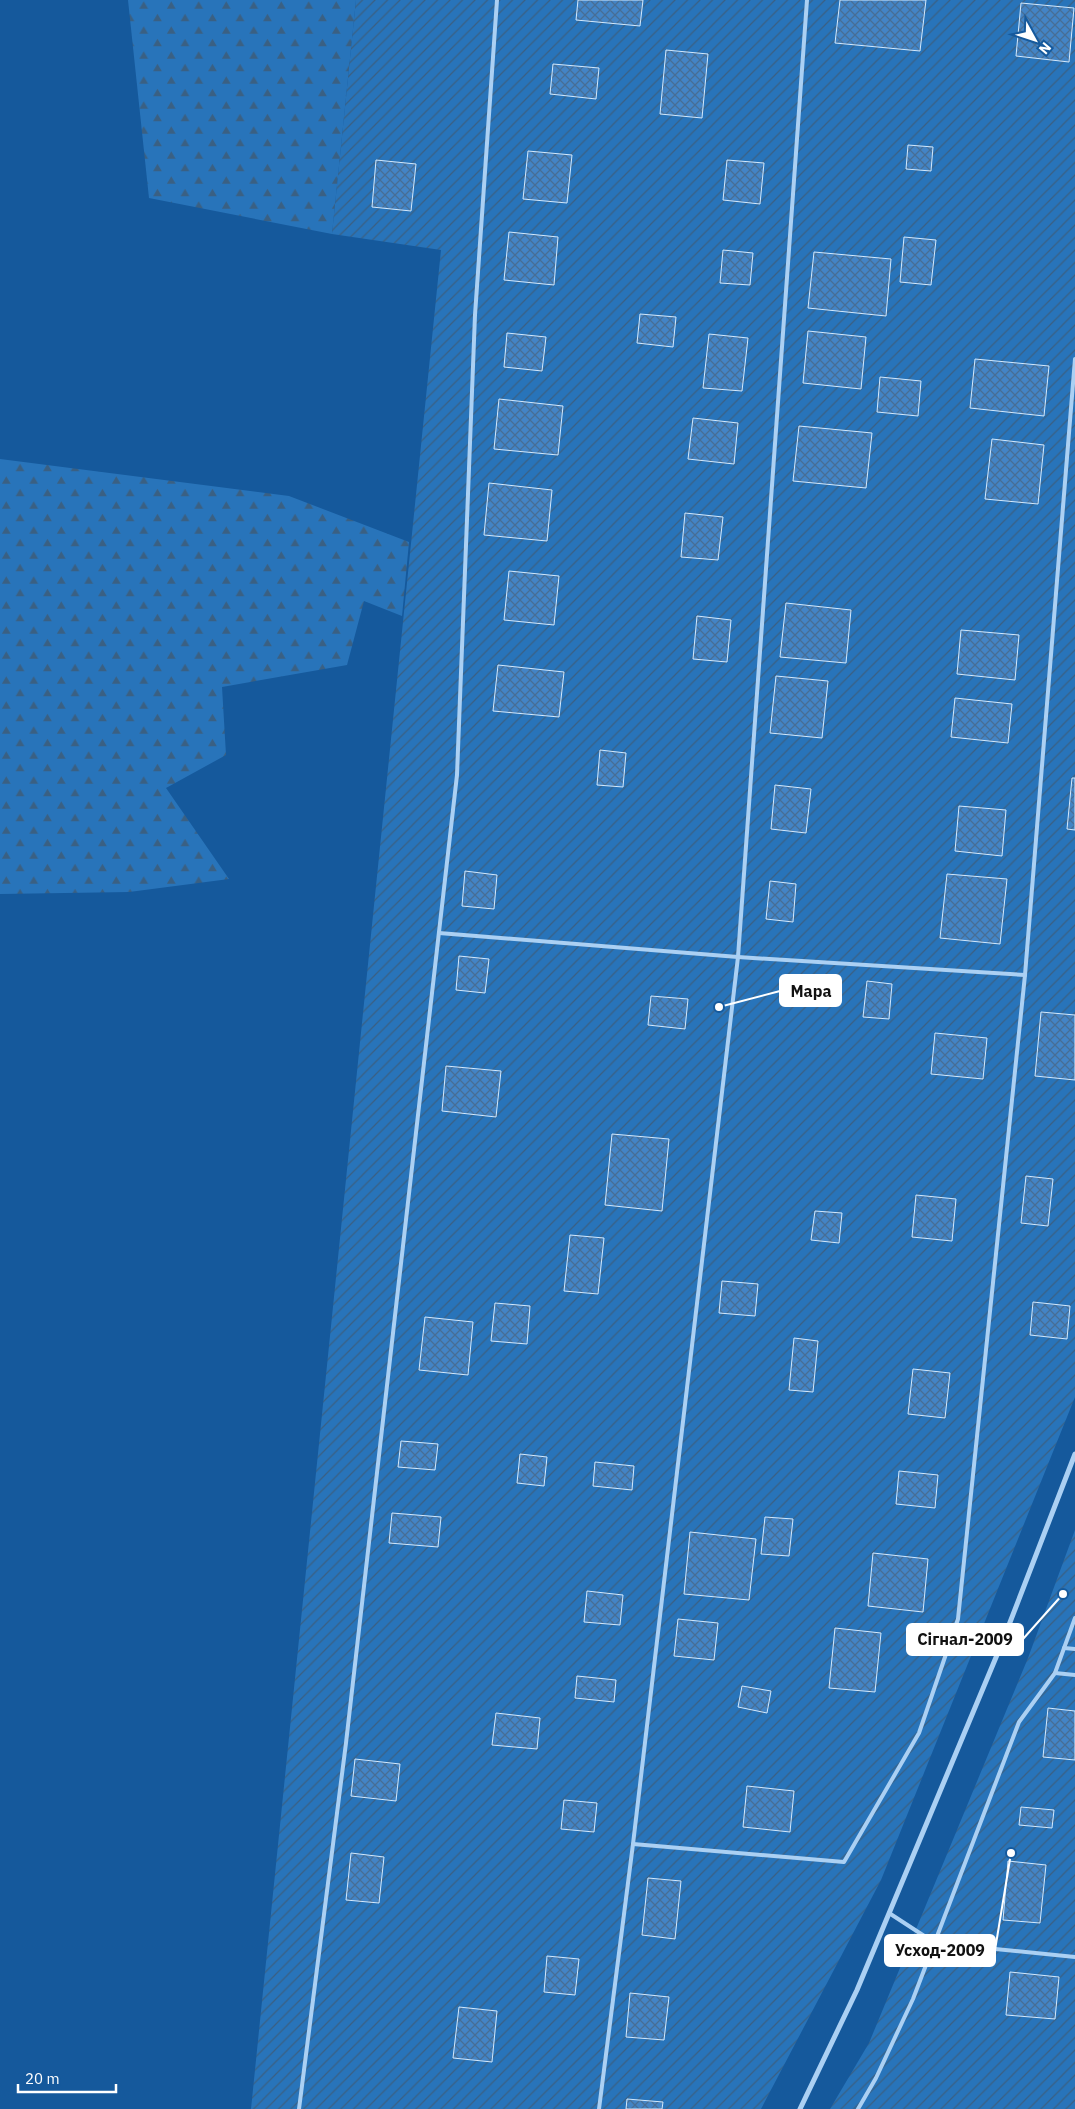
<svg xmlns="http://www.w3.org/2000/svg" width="1075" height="2109" viewBox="0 0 1075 2109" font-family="'IBM Plex Sans',sans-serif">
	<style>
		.forest { fill: url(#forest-firs) }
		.garden { fill: url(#garden-furrows) }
		.building { fill: url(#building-cross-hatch); stroke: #d3e9fd }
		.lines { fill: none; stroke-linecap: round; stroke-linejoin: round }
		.lane { stroke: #abd0f3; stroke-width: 4 }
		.street { stroke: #abd0f3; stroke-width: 5 }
		.leader { fill: none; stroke: #fff; stroke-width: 2 }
		.callout-dot { fill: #fff; stroke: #15599c; stroke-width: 2 }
		.callout { fill: #fff; stroke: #fff; stroke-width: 2 }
		.callout-label { font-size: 16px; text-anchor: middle; font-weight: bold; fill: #111 }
	</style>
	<defs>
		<pattern id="forest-firs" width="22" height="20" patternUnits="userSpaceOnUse" patternTransform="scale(1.25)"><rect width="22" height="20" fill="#2874ba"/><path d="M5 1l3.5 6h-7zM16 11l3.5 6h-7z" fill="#3a6083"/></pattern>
		<pattern id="garden-furrows" width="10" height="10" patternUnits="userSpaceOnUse" patternTransform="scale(1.25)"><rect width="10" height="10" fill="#2874ba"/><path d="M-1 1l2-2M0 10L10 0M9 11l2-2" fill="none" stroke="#3a6083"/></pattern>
		<pattern id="building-cross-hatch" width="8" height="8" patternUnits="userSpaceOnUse" patternTransform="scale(1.25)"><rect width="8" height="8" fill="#4384c5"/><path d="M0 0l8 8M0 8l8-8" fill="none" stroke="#476e95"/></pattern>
	</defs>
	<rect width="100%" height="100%" fill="#15599c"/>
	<!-- forest -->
	<g class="forest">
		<path d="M128 0H356L332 234 149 198Z"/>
		<path d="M0 459 289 496 409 542 402 616 364 601 347 665 222 687 226 755 166 788 229 879 129 892 0 894Z"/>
	</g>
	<!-- garden -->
	<g class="garden">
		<path d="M356 0H1075V1397L881 1880 761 2109H251L441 250 332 234Z"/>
		<path d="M1075 1530V2109H830L869 2043 1028 1658Z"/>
	</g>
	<!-- building -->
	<g class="building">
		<path d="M578 0H643L640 26 576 20Z"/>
		<path d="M840 0H926L920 51 835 43Z"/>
		<path d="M1021 3 1074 8 1069 62 1016 56Z"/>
		<path d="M666 50 708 54 702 118 660 114Z"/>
		<path d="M553 64 599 68 596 99 550 94Z"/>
		<path d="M908 145 933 147 931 171 906 169Z"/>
		<path d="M528 151 572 155 567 203 523 199Z"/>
		<path d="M376 160 416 164 411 211 372 207Z"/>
		<path d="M727 160 764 163 760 204 723 200Z"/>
		<path d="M509 232 558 237 554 285 504 280Z"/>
		<path d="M904 237 936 240 931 285 900 282Z"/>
		<path d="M723 250 753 253 750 285 720 283Z"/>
		<path d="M814 252 891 259 886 316 808 308Z"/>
		<path d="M640 314 676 317 673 347 637 343Z"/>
		<path d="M808 331 866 337 861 389 803 383Z"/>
		<path d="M507 333 546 337 542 371 504 367Z"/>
		<path d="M709 334 748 338 742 391 703 388Z"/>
		<path d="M975 359 1049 366 1044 416 970 408Z"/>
		<path d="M880 377 921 381 918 416 877 412Z"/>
		<path d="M499 399 563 406 558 455 494 449Z"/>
		<path d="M693 418 738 423 734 464 688 459Z"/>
		<path d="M799 426 872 433 866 488 793 481Z"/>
		<path d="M992 439 1044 445 1038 504 985 499Z"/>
		<path d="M489 483 552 490 547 541 484 535Z"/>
		<path d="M685 513 723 517 718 560 681 557Z"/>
		<path d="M509 571 559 576 554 625 504 620Z"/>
		<path d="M786 603 851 610 846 663 780 657Z"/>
		<path d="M697 616 731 620 727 662 693 659Z"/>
		<path d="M961 630 1019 635 1015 680 957 674Z"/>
		<path d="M498 665 564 672 559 717 493 711Z"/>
		<path d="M776 676 828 681 822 738 770 733Z"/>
		<path d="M955 698 1012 704 1008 743 951 737Z"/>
		<path d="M600 750 626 753 623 787 597 785Z"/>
		<path d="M1072 778H1075V830L1067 829Z"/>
		<path d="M775 785 811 789 806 833 771 829Z"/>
		<path d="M959 806 1006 810 1002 856 955 851Z"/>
		<path d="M465 871 497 875 494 909 462 906Z"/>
		<path d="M947 874 1007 879 1000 944 940 938Z"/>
		<path d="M770 881 796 884 793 922 766 919Z"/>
		<path d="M459 956 489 959 485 993 456 990Z"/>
		<path d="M867 981 892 984 889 1019 863 1017Z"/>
		<path d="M651 996 688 999 685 1029 648 1025Z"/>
		<path d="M1041 1012 1075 1015V1080L1035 1076Z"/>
		<path d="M935 1033 987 1038 983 1079 931 1074Z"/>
		<path d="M446 1066 501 1071 496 1117 442 1111Z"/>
		<path d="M612 1134 669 1139 662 1211 605 1205Z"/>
		<path d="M1026 1176 1053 1179 1048 1226 1021 1223Z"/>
		<path d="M916 1195 956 1199 952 1241 912 1237Z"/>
		<path d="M815 1211 842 1213 839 1243 811 1240Z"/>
		<path d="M570 1235 604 1238 598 1294 564 1291Z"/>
		<path d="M722 1281 758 1284 755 1316 719 1313Z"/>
		<path d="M1033 1302 1070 1306 1067 1339 1030 1335Z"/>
		<path d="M495 1303 530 1306 527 1344 491 1341Z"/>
		<path d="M425 1317 473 1322 468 1375 419 1370Z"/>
		<path d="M794 1338 818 1341 813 1392 789 1390Z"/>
		<path d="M913 1369 950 1373 945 1418 908 1414Z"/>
		<path d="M401 1441 438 1444 435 1470 398 1467Z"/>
		<path d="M520 1454 547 1457 544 1486 517 1483Z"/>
		<path d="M595 1462 634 1466 632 1490 593 1486Z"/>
		<path d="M899 1471 938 1475 935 1508 896 1504Z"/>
		<path d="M392 1513 441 1517 438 1547 389 1543Z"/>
		<path d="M765 1517 793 1519 789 1556 761 1554Z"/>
		<path d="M690 1532 756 1539 749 1600 684 1594Z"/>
		<path d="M873 1553 928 1559 923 1612 868 1606Z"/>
		<path d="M587 1591 623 1595 620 1625 584 1622Z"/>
		<path d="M678 1619 718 1623 714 1660 674 1656Z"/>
		<path d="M835 1628 881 1633 875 1692 829 1688Z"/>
		<path d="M577 1676 616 1680 614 1702 575 1698Z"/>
		<path d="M742 1686 771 1691 767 1713 738 1707Z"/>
		<path d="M1048 1708 1075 1711V1760L1043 1757Z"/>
		<path d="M496 1713 540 1718 537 1749 492 1745Z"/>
		<path d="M355 1759 400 1764 396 1801 351 1796Z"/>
		<path d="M747 1786 794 1791 790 1832 743 1827Z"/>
		<path d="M564 1800 597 1803 594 1832 561 1829Z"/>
		<path d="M1021 1807 1054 1810 1052 1828 1019 1825Z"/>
		<path d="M351 1853 384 1857 379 1903 346 1900Z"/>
		<path d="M1008 1861 1046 1865 1040 1923 1003 1920Z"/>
		<path d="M648 1878 681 1881 675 1939 642 1935Z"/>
		<path d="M547 1956 579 1959 575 1995 544 1992Z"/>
		<path d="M1010 1972 1059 1977 1055 2019 1006 2015Z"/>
		<path d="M630 1993 669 1997 664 2040 626 2037Z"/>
		<path d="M459 2007 497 2011 492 2062 453 2058Z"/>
		<path d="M627 2099 663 2102 662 2109H626Z"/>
	</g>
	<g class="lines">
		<!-- lane -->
		<g class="lane">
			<path d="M439 933 738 957 1025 975"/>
			<path d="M1064 1648 1075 1649"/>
			<path d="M1055 1673 1075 1675"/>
			<path d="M633 1844 844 1862 919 1733 958 1619 1025 975 1075 359"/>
			<path d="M889 1913 935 1943 1075 1957"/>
			<path d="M299 2109 346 1743 457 775 475 315 497 0"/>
			<path d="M599 2109 633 1844 738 957 807 0"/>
			<path d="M858 2109 876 2078 913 1999 1019 1722 1055 1673 1075 1618"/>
		</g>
		<!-- street -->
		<path class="street" d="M800 2109 857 1990 1002 1643 1075 1454"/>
	</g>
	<!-- callouts -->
	<path class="leader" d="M719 1007L780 991M1063 1594L1023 1639M1011 1853L995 1950"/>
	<g class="callout-dot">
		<circle cx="719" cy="1007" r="5"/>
		<circle cx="1063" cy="1594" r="5"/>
		<circle cx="1011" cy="1853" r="5"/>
	</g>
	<g class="callout">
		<rect x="780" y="975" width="61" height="31" rx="5"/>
		<rect x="907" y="1624" width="116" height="31" rx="5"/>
		<rect x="885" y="1935" width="110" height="31" rx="5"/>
	</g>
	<g class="callout-label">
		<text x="811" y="997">Мара</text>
		<text x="965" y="1645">Сігнал-2009</text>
		<text x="940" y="1956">Усход-2009</text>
	</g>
	<!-- north arrow -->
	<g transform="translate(1035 40) rotate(130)" stroke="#15599c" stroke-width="4" paint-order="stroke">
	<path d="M0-4L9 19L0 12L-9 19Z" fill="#ffffff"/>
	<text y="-8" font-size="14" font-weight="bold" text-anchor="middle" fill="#ffffff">N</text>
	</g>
	<!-- scale -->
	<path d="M18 2084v8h98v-8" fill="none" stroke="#ffffff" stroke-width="2.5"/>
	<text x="25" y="2084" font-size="15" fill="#ffffff" stroke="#15599c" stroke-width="4" paint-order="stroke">20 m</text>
</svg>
